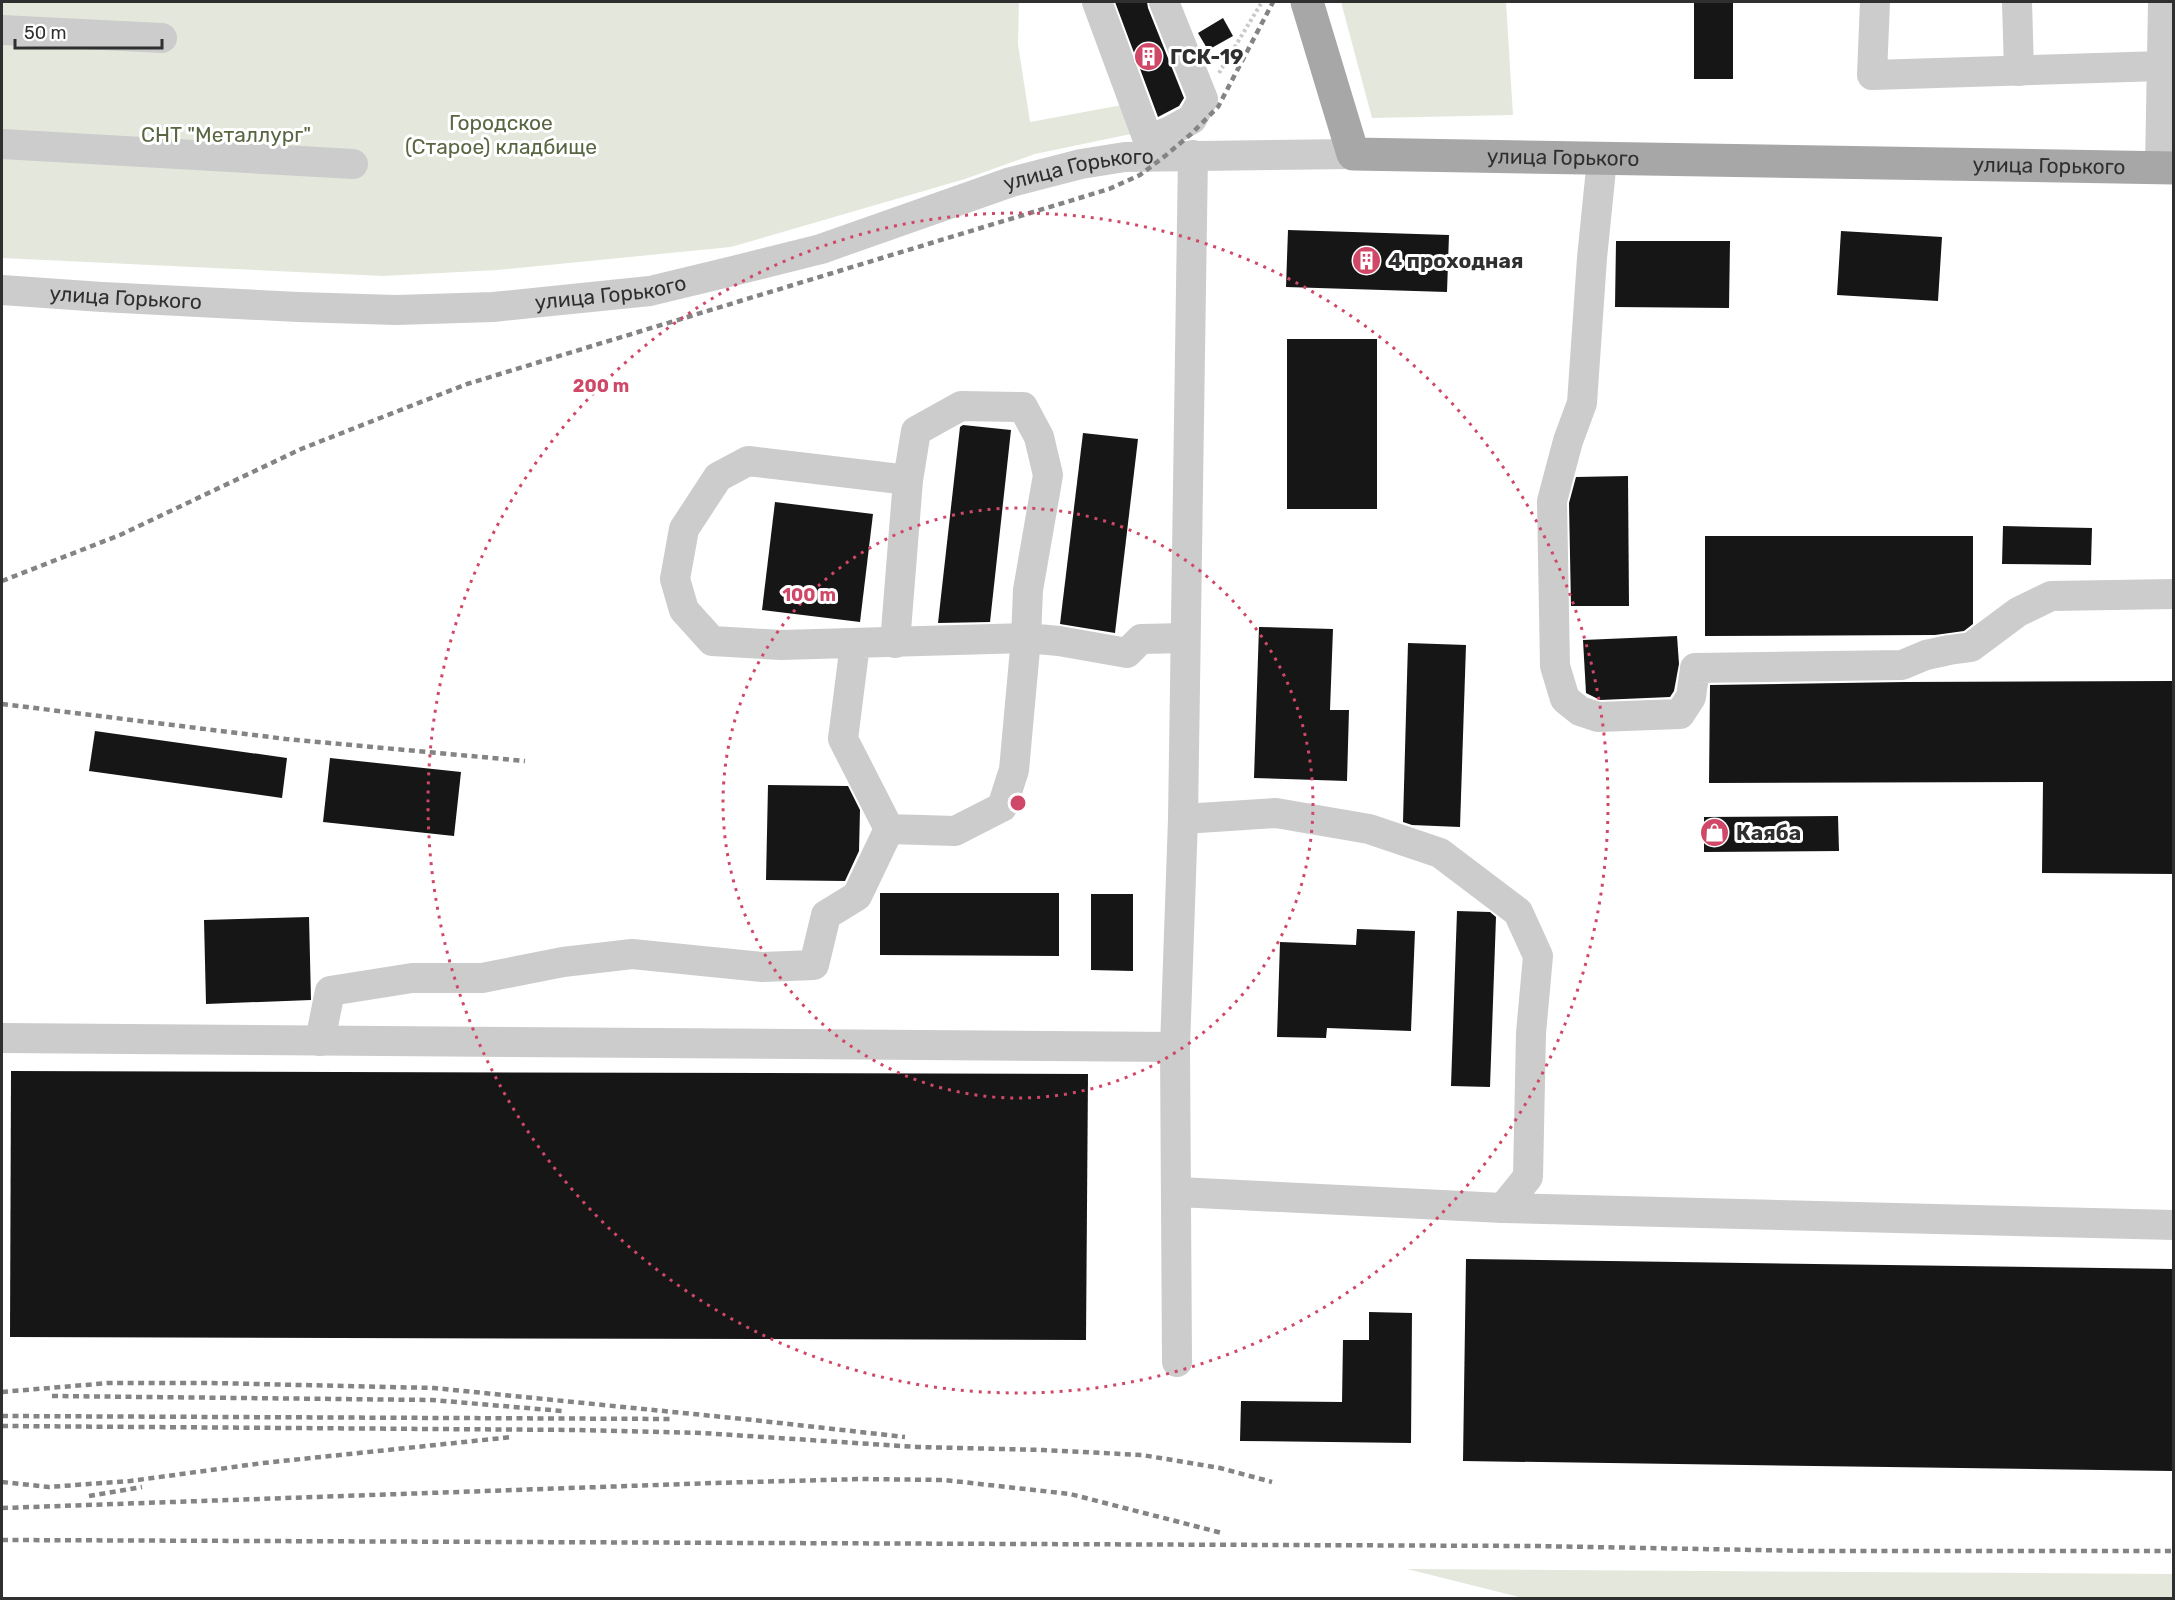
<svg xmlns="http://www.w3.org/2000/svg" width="2175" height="1600" viewBox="0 0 2175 1600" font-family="Rubik,sans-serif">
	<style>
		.green { fill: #e4e8dc }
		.building { fill: #161616 }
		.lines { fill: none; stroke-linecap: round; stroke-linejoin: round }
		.path { stroke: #c9c9c9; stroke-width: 4; stroke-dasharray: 3 3; stroke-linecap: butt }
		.minor { stroke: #ccc; stroke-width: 30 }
		.major { stroke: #a7a7a7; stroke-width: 33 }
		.rail { stroke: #848484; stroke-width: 4.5; stroke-dasharray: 6 4.5; stroke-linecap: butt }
		.ring { fill: none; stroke: #d04867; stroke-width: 3; stroke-dasharray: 3 6 }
		.labels { text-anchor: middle; stroke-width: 6; stroke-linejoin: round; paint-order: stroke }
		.poi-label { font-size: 21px; font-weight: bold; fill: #2f2f2f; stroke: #fff; text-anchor: start }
		.park-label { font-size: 21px; fill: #586642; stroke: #fff }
		.street-label { font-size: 21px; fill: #2f2f2f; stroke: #fff }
		.centre { fill: #d04867; stroke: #fff; stroke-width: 3 }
		.ring-label { font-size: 18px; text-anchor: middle; font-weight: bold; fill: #d04867; stroke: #fff; stroke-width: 6; stroke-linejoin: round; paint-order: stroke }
	</style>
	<rect width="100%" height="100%" fill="#fff"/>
	<!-- green -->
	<g class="green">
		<path d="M2 2H1019L1018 44 1030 122 1122 105 1131 134 1035 154 965 179 731 247 498 270 383 276 2 258Z"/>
		<path d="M1341 2H1506L1513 115 1372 118Z"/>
		<path d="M1407 1569 2173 1574 2174 1598H1523Z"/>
	</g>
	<!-- building -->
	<g class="building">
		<path d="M1115 2H1147L1148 8 1184 98 1179 106 1158 117Z"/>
		<rect x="1694" y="2" width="39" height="77"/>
		<path d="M1223 18 1233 36 1208 50 1198 33Z"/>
		<path d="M1288 230 1449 235 1447 292 1286 287Z"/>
		<path d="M1841 231 1942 237 1938 301 1837 295Z"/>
		<path d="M1616 241H1730L1729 308 1615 307Z"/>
		<rect x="1287" y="339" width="90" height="170"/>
		<path d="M963 425 1011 430 990 622 938 623 960 427Z"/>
		<path d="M1083 433 1138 439 1115 633 1060 624Z"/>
		<path d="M1628 476 1629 606H1571L1569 503 1576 477Z"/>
		<path d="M775 502 873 514 860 622 762 610Z"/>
		<path d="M2003 526 2092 528 2091 565 2002 564Z"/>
		<path d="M1705 536H1973V624L1964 631 1935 635 1705 636Z"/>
		<path d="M1259 627 1333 629 1330 710H1349L1347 781 1254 778Z"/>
		<path d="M1677 636 1679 664 1674 691 1670 697 1600 700 1586 693 1583 640Z"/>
		<path d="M1408 643 1466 645 1460 827 1412 825 1403 822Z"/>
		<path d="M2174 681V874L2042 873 2043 782 1709 783 1710 685 1905 682Z"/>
		<path d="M95 731 287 758 282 798 89 771Z"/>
		<path d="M330 758 461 772 454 836 323 822Z"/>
		<path d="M768 785 848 786 860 810 859 851 845 881 766 880Z"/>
		<path d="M1838 816 1839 851 1704 852V817Z"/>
		<path d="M880 893H1059V956L880 955Z"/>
		<path d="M1091 894H1133V971L1091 970Z"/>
		<path d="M1457 911 1490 912 1496 917 1490 1087 1451 1086Z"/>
		<path d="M309 917 311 1000 206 1004 204 920Z"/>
		<path d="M1357 929 1415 931 1411 1031 1327 1028 1326 1038 1277 1037 1280 942 1356 945Z"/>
		<path d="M11 1071 1088 1074 1086 1340 10 1337Z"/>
		<path d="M1466 1259 2174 1269 2172 1471 1463 1461Z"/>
		<path d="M1369 1312 1412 1313 1411 1443 1240 1441 1241 1401 1342 1402 1343 1340H1369Z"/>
	</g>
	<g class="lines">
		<!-- path -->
		<path class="path" d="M1219 73 1262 2"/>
		<!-- minor -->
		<g class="minor">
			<path d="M1097 2 1154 156"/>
			<path d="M1875 2 1872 75 2162 66"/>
			<path d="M2017 2 2019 71"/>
			<path d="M2 30 162 38"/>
			<path d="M1148 140 1172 130 1192 119 1203 99 1164 2"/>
			<path d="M2 144 353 164"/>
			<path d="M1602 159 1592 258 1582 403 1568 441 1552 501 1555 666 1565 699 1580 711 1598 717 1680 714 1691 697 1695 668 1902 665 1926 655 1949 650 1971 647 2018 612 2051 596 2174 594"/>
			<path d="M2160 168 2163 2"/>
			<path id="s1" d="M2 290 102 297 298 307 396 310 493 307 650 291 737 270 821 249 1011 182 1081 164 1125 157 1353 154"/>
			<path d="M895 643 908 480"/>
			<path d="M855 644 843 739 889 829 955 831 1002 807 1014 770 1026 638 1028 590 1048 475 1039 437 1023 407 961 406 916 431 908 480 748 461 718 477 684 529 675 579 684 610 712 641 781 645 1026 638 1059 641 1127 653 1141 639 1185 638"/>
			<path d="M1183 819 1276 813 1369 829 1440 853 1518 912 1538 956 1531 1033 1528 1177 1503 1208"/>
			<path d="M2 1038 1175 1047"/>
			<path d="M320 1041 330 991 412 978H482L563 962 632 954 762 967 814 965 826 915 857 896 889 829"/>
			<path d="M1178 1192 1503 1208 2174 1225"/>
			<path d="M1177 1362 1175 1047 1183 819 1193 155"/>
		</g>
		<!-- major -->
		<path class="major" id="s2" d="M1307 2 1353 154 2174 168"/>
		<!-- rail -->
		<g class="rail">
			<path d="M2 581 120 535 301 449 467 384 1109 189 1140 175 1165 156 1191 134 1218 107 1273 2"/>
			<path d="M2 704 286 739 525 761"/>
			<path d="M2 1392 108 1383H212L434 1388 753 1420 905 1437"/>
			<path d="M52 1396 432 1400 562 1411"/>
			<path d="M2 1416 672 1419"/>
			<path d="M2 1426 578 1430 702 1433 917 1447 1043 1450 1142 1455 1220 1468 1272 1482"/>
			<path d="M2 1482 49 1487 130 1481 263 1463 512 1437"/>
			<path d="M89 1496 142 1487"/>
			<path d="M2 1508 713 1483 862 1479 944 1480 1070 1494 1222 1533"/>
			<path d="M2 1540 1535 1546 1812 1551H2174"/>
		</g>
	</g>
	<!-- distance rings -->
	<g class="ring">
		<circle cx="1018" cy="803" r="295"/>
		<circle cx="1018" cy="803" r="590"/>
	</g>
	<!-- icons -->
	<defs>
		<symbol id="building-disc" viewBox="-11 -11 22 22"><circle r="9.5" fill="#d04867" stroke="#fff"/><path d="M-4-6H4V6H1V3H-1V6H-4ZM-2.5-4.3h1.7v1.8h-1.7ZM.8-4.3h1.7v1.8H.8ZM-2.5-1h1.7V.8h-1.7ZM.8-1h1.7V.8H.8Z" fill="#fff"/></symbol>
		<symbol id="shop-disc" viewBox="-11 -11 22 22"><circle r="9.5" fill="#d04867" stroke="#fff"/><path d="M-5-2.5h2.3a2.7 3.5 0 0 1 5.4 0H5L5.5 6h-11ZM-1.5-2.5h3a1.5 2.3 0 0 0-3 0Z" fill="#fff"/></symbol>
	</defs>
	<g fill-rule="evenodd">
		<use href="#building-disc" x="1132" y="40" width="33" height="33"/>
		<use href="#building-disc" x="1350" y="244" width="33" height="33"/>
		<use href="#shop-disc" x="1698" y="816" width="33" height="33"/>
	</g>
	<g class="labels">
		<!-- poi labels -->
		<g class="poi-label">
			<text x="1170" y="64">ГСК-19</text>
			<text x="1388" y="268">4 проходная</text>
			<text x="1736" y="840">Каяба</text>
		</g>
		<!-- park labels -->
		<g class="park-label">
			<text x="501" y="130">Городское<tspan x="501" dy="24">(Старое) кладбище</tspan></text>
			<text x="226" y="142">СНТ "Металлург"</text>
		</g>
		<!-- street labels -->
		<g class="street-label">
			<text dy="7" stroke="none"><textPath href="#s2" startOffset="369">улица Горького</textPath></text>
			<text dy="7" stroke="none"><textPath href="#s2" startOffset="855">улица Горького</textPath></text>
			<text dy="7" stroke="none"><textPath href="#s1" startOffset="1096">улица Горького</textPath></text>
			<text dy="7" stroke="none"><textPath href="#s1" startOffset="610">улица Горького</textPath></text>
			<text dy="7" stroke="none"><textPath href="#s1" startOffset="124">улица Горького</textPath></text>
		</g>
	</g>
	<circle cx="1018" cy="803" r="9" class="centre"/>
	<g class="ring-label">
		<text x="601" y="392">200 m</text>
		<text x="809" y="601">100 m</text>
	</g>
	<!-- border -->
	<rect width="2175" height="1600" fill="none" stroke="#2f2f2f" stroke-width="6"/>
	<!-- scale -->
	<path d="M15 39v9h147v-9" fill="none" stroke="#2f2f2f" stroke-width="3"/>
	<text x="24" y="39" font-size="18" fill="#2f2f2f" stroke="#ffffff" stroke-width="4.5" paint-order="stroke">50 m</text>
</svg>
